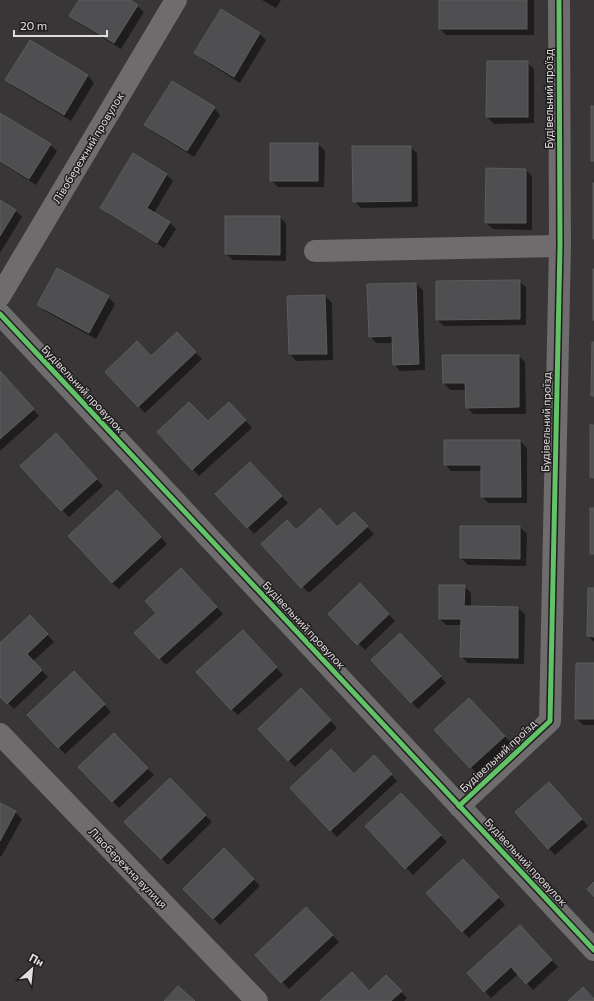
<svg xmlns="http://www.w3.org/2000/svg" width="594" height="1001" viewBox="0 0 594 1001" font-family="Commissioner,sans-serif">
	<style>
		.shadow { fill: #0007 }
		.building { fill: #4f4e50; stroke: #5c5c5c }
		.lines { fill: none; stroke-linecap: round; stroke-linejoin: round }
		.minor { stroke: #6e6c6d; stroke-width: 22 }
		.cycleway-casing { stroke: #201d1e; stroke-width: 8 }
		.cycleway { stroke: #61c268; stroke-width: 5 }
		.labels { text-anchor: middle; stroke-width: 3; stroke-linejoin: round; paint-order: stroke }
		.street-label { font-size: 11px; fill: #e1ddde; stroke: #201d1e }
	</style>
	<rect width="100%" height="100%" fill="#393637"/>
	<!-- shadow -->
	<g class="shadow">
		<path d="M78 0H128L137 6 144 12 121 49 77 22 70 15 79 1Z"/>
		<path d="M262 0H281L276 8Z"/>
		<path d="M440 0H534V35H446L440 29Z"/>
		<path d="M221 10 260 34 266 40 240 83 202 59 195 52Z"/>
		<path d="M30 41 88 76 94 83 71 121 13 86 7 80Z"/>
		<path d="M527 62 534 69V123L494 124 487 117Z"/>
		<path d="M214 108 220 115 194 157 152 131 146 125Z"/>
		<path d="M0 114 50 145 57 151 36 185 0 162Z"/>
		<path d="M318 144 325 151 324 187H278L271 180Z"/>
		<path d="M410 147 417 153 418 207 361 208 354 201Z"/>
		<path d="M133 154 167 175 173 181 154 213 169 222 176 229 164 248 108 214 101 207Z"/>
		<path d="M526 170 532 176V230L493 229 486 223Z"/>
		<path d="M0 201 15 210 22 217 0 253Z"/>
		<path d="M280 217 286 224V261L233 260 226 254Z"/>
		<path d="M519 281 526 287V325L444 326 437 320Z"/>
		<path d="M416 284 423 290 425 370 400 371 394 364 393 343H376L370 336Z"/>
		<path d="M325 296 332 303 333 360 296 361 290 354 288 297Z"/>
		<path d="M108 297 115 304 96 339 45 311 39 305Z"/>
		<path d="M177 334 202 359 145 413 106 372 151 357Z"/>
		<path d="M443 356H519L525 362 526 414H473L467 407V390H450L444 383Z"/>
		<path d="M0 372 39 416 0 451Z"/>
		<path d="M236 410 252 428 199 476 158 432 208 422Z"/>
		<path d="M62 441 103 486 69 517 21 466Z"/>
		<path d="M520 441 527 448V503H489L482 497V471H451L445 464Z"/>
		<path d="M257 470 288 503 254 534 248 527Z"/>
		<path d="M124 498 167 544 119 589 112 583Z"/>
		<path d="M354 513 374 534 309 593 262 544 296 531 338 528Z"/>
		<path d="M461 527H520L527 534 526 566 468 565 461 558Z"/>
		<path d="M188 576 223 614 166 665 136 633 157 613Z"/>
		<path d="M360 585 395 621 365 650 329 614Z"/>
		<path d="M464 586 471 593V607L518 608 525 614 524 664 468 663 461 656 462 625H446L440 619Z"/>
		<path d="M594 589V642L588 636Z"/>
		<path d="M37 623 54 642 33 661 48 677 14 709 0 695V644Z"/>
		<path d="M249 638 283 675 238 715 231 709Z"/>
		<path d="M407 641 446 683 418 709 372 660Z"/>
		<path d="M594 664V725H583L576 718Z"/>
		<path d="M81 679 111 712 65 754 28 715Z"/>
		<path d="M308 696 337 728 295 767 259 729Z"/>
		<path d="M476 705 511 743 477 774 471 767Z"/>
		<path d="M114 734 154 775 119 808 80 767Z"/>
		<path d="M374 757 397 781 337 837 291 788 354 775Z"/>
		<path d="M170 779 212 822 168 865 125 822Z"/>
		<path d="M556 790 588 826 555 855 516 812Z"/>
		<path d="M407 801 447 842 413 875 366 826Z"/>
		<path d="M0 804 15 812 22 819 1 857 0 856Z"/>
		<path d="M224 849 260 886 220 925 184 889Z"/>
		<path d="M470 867 505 905 469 938 462 931Z"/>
		<path d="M306 908 339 942 289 989 256 955Z"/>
		<path d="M526 933 558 967 533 990 518 974 491 998 485 991Z"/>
		<path d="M386 976 407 998 404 1001H322L370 992Z"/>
	</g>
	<!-- building -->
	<g class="building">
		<path d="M79 0H130L138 5 114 43 69 16Z"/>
		<rect x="439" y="0" width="88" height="29"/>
		<path d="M221 9 260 33 234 77 194 53Z"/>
		<path d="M30 40 88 75 64 115 5 80Z"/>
		<path d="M487 61H528V117H486Z"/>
		<path d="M172 81 215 107 187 151 144 125Z"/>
		<rect x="591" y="106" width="3" height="55"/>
		<path d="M0 113 51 144 29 179 0 161Z"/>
		<rect x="270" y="143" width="48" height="38"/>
		<path d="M352 146H411V201L353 202Z"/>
		<path d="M133 153 167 174 147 208 170 222 157 243 100 208Z"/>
		<path d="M486 168 526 169V223H485Z"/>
		<rect x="593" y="183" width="1" height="56"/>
		<path d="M0 200 16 210 0 236Z"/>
		<path d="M225 216H280V255L225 254Z"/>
		<path d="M57 268 109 296 89 333 37 305Z"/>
		<rect x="593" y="269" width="1" height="51"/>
		<path d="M520 280V319L436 320V281Z"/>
		<path d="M416 283 419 364 393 365 392 336 369 337 367 284Z"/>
		<path d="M325 295 327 354H289L287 296Z"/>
		<path d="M177 332 196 352 138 407 105 372 137 341 151 356Z"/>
		<path d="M592 342H594V396H591Z"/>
		<path d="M442 355H519V407L466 408 465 383H443Z"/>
		<path d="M0 371 34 409 0 439Z"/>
		<path d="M189 402 208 421 229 402 246 420 192 470 157 432Z"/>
		<path d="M590 425H594V478L590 477Z"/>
		<path d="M56 433 97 479 61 511 20 466Z"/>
		<path d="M444 440H520L521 497H481V465H444Z"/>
		<path d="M250 462 282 496 247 528 215 494Z"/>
		<path d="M117 490 161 537 112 583 68 536Z"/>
		<path d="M320 508 337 527 354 512 368 526 301 588 261 544 287 520 296 530Z"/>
		<rect x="590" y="508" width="4" height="46"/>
		<path d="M460 526H520V559L460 558Z"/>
		<path d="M181 568 217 607 159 659 134 633 156 613 145 601Z"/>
		<path d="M360 583 389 614 357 645 328 614Z"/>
		<path d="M439 585H465L464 606 518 607V658L460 657 461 619H439Z"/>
		<path d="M588 588H594V637L587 636Z"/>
		<path d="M30 615 48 634 27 654 42 670 7 704 0 697V643Z"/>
		<path d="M243 630 277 667 231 710 196 672Z"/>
		<path d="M400 633 441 676 411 703 371 660Z"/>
		<path d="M576 663H594V719H575Z"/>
		<path d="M74 671 105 704 58 748 27 715Z"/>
		<path d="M301 688 331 720 288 761 258 729Z"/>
		<path d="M469 698 505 736 470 768 434 730Z"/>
		<path d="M114 733 148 768 112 802 78 767Z"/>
		<path d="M331 749 354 774 374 755 392 774 330 831 290 788Z"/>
		<path d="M170 778 206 815 161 859 124 822Z"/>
		<path d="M549 782 582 819 548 849 515 812Z"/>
		<path d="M401 793 441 835 405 869 365 826Z"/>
		<path d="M0 803 16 811 0 841Z"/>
		<path d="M224 848 254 879 213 919 183 889Z"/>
		<path d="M463 859 499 897 462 932 426 893Z"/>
		<path d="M594 882V897L587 889Z"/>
		<path d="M306 907 333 935 281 983 255 955Z"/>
		<path d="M520 925 552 960 526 984 511 967 484 992 467 973Z"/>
		<path d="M352 972 369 991 386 975 402 991 391 1001H320Z"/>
		<path d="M178 986 195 1001H164Z"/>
		<path d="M583 987 594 999V1001H568Z"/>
	</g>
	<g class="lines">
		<!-- minor -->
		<g class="minor">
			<path d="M315 251 560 246"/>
			<path d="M0 296 176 0"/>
			<path d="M0 314 594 950"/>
			<path d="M0 734 257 1001"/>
			<path d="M459 806 550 721 560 246 559 0"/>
		</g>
		<defs>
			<g id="cycleway">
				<path d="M0 314 594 950"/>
				<path d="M459 806 550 721 560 246 559 0"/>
			</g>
		</defs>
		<!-- cycleway casing -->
		<use href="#cycleway" class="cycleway-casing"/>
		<!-- cycleway -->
		<use href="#cycleway" class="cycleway"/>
	</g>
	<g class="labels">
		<!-- street labels -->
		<g class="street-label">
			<text transform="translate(549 99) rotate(-90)" y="4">Будівельний проїзд</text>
			<text transform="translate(88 148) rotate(-59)" y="4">Лівобережний провулок</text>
			<text transform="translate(83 389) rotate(47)" y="4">Будівельний провулок</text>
			<text transform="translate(546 422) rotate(-89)" y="4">Будівельний проїзд</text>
			<text transform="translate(304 625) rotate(47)" y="4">Будівельний провулок</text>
			<text transform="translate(498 756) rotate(-43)" y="4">Будівельний проїзд</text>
			<text transform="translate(526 862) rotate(47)" y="4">Будівельний провулок</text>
			<text transform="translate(128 868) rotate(46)" y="4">Лівобережна вулиця</text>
		</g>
	</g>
	<!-- north arrow -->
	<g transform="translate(32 969) rotate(27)" stroke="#201d1e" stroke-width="3" paint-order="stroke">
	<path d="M0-3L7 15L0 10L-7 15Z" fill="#e1ddde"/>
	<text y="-6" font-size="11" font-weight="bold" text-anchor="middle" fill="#e1ddde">Пн</text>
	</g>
	<!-- scale -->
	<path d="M14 30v6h93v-6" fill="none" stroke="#e1ddde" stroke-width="2"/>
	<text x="20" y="30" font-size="12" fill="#e1ddde" stroke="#201d1e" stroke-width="3" paint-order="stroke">20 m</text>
</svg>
